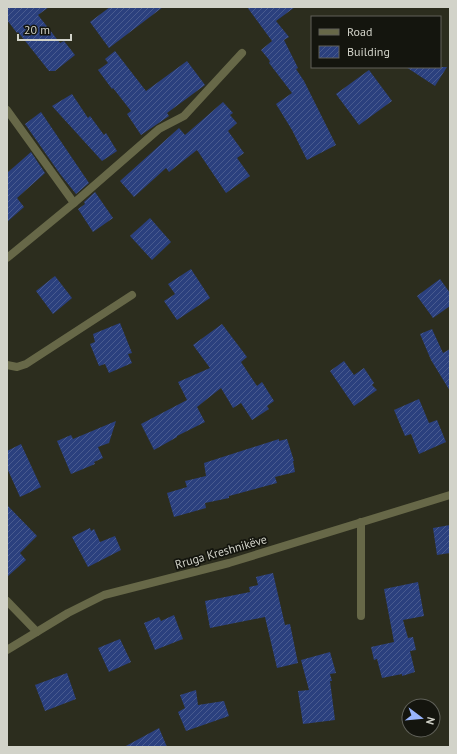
<svg xmlns="http://www.w3.org/2000/svg" width="457" height="754" viewBox="0 0 457 754" font-family="'PT Sans',sans-serif">
	<style>
		.building { fill: url(#building-hatch) }
		.lines { fill: none; stroke-linecap: round; stroke-linejoin: round }
		.street { stroke: #676848; stroke-width: 8 }
		.labels { text-anchor: middle; stroke-width: 3.5; stroke-linejoin: round; paint-order: stroke }
		.street-label { font-size: 12px; fill: #d2d3c9; stroke: #14150e }
	</style>
	<defs>
		<pattern id="building-hatch" width="6" height="6" patternUnits="userSpaceOnUse"><rect width="6" height="6" fill="#2b407e"/><path d="M-1 1l2-2M0 6l6-6M5 7l2-2" fill="none" stroke="#495b8f"/></pattern>
	</defs>
	<rect width="100%" height="100%" fill="#2c2d1e"/>
	<!-- building -->
	<g class="building">
		<path d="M7 7H49L38 15 60 43 64 41 75 55 55 71H49L18 32 17 33 7 20Z"/>
		<path d="M110 7H163L109 48 90 22Z"/>
		<path d="M247 7H295L276 21 289 37 284 40 298 68 296 69 304 81 336 145 307 160 292 130 276 104 292 93 269 63 270 61 261 50 272 41Z"/>
		<path d="M115 51 146 91 187 61 205 85 167 113 169 116 141 135 127 114 131 111 113 88 112 89 98 70 108 63 105 59Z"/>
		<path d="M406 67H447L435 86Z"/>
		<path d="M369 70 392 101 359 125 336 94Z"/>
		<path d="M72 94 88 118 90 116 104 135 106 133 117 151 102 161 52 106Z"/>
		<path d="M223 102 233 113 230 115 237 123 228 131 244 153 237 158 250 176 226 193 197 150 169 172 166 168 134 197 120 181 179 128 185 135Z"/>
		<path d="M41 112 89 183 76 194 60 174 25 124Z"/>
		<path d="M31 152 45 173 17 198 24 207 7 222V173Z"/>
		<path d="M95 192 113 218 93 232 78 209 85 204 84 202Z"/>
		<path d="M150 218 171 242 152 260 130 236Z"/>
		<path d="M191 269 210 298 177 320 164 301 175 294 168 284Z"/>
		<path d="M55 276 72 298 53 314 36 291Z"/>
		<path d="M440 279 450 293V306L433 318 417 296Z"/>
		<path d="M120 323 132 353 128 354 132 363 109 373 105 364 99 366 90 344 95 342 93 334Z"/>
		<path d="M222 324 247 357 241 362 257 386 262 382 274 401 267 406 269 409 252 420 241 403 233 408 221 388 197 407 205 422 177 436V437L154 450 141 424 187 400 178 382 210 368 193 345Z"/>
		<path d="M432 329 443 353 450 349V391L431 360 420 334Z"/>
		<path d="M344 361 354 375 364 368 374 383 372 385 377 390 354 406 330 371Z"/>
		<path d="M419 399 429 423 437 420 446 442 419 454 411 434 405 436 394 410Z"/>
		<path d="M116 421 109 443 98 447 103 458 94 462 95 464 71 474 57 441 71 435 73 439Z"/>
		<path d="M279 439V441L287 439 294 461H293L295 472 275 477 277 483 229 496V498L205 503 206 508 174 517 167 493 187 487 185 481 206 476 204 463Z"/>
		<path d="M21 444 41 487 20 497 7 468V451Z"/>
		<path d="M7 505 37 536 20 553 26 560 7 577Z"/>
		<path d="M450 525V553L437 555 433 528Z"/>
		<path d="M90 528 91 531 94 529 100 542 115 536 121 550 88 567 72 537Z"/>
		<path d="M273 573 285 625 290 624 298 663 277 668 265 617 210 628 205 601 250 592 249 587 258 585 256 577Z"/>
		<path d="M418 582 424 616 403 620 408 638 413 637 416 650 410 651 415 672 402 676V674L382 678 377 659 374 660 371 647 394 642 384 589Z"/>
		<path d="M174 615 183 639 155 650 144 623 159 617 161 621Z"/>
		<path d="M120 639 131 662 109 672 98 648Z"/>
		<path d="M330 652 336 673 330 674 332 681H330L335 720 303 724 298 691 309 690 301 660Z"/>
		<path d="M67 673 76 699 45 711 35 685Z"/>
		<path d="M196 690 198 705 224 701 229 716 186 731 178 712 185 708 180 695Z"/>
		<path d="M159 728 167 747H124Z"/>
	</g>
	<g class="lines">
		<!-- street -->
		<g class="street">
			<path d="M7 110 74 203 7 258"/>
			<path d="M74 203 159 129 184 116 242 53"/>
			<path d="M7 365 17 367 26 364 132 295"/>
			<path d="M7 601 37 632"/>
			<path d="M361 616V522"/>
			<path d="M7 650 68 613 104 595 229 563 450 495"/>
		</g>
	</g>
	<g class="labels">
		<!-- street labels -->
		<g class="street-label">
			<text transform="translate(221 552) rotate(-16)" y="4">Rruga Kreshnikëve</text>
		</g>
	</g>
	<!-- border -->
	<rect width="457" height="754" fill="none" stroke="#d2d3c9" stroke-width="16"/>
	<!-- legend -->
	<rect x="311" y="16" width="130" height="52" fill="#14150e" stroke="#606159"/>
	<rect x="319" y="29" width="20" height="6" fill="#676848" stroke="#606159"/>
	<text x="347" y="36" font-size="12" fill="#d2d3c9">Road</text>
	<rect x="319" y="46" width="20" height="12" fill="url(#building-hatch)" stroke="#606159"/>
	<text x="347" y="56" font-size="12" fill="#d2d3c9">Building</text>
	<!-- north arrow -->
	<g transform="translate(421 718) rotate(106)"><circle r="19" fill="#14150e" stroke="#606159"/>
	<path d="M0-3L7 15L0 10L-7 15Z" fill="#99b5fd"/>
	<text y="-6" font-size="11" font-weight="bold" text-anchor="middle" fill="#d2d3c9">N</text>
	</g>
	<!-- scale -->
	<path d="M18 34v6h53v-6" fill="none" stroke="#d2d3c9" stroke-width="2"/>
	<text x="24" y="34" font-size="12" fill="#d2d3c9" stroke="#14150e" stroke-width="3" paint-order="stroke">20 m</text>
</svg>
